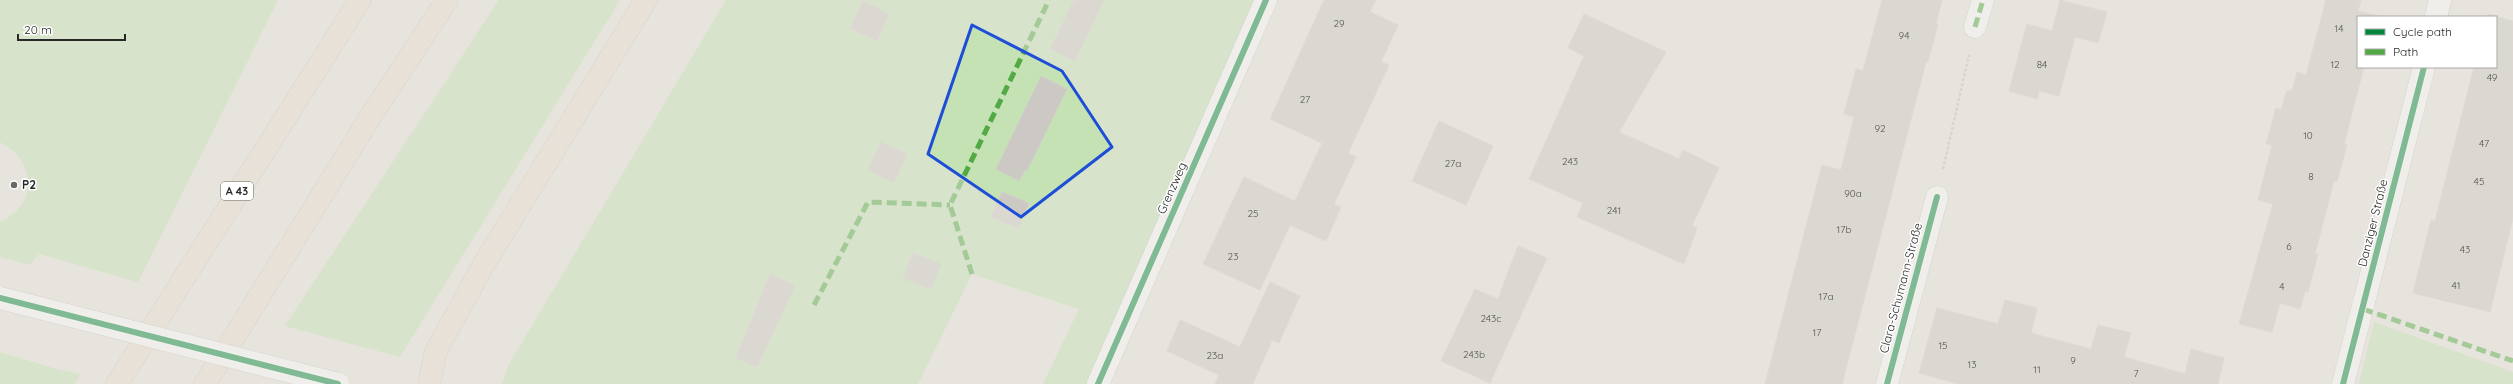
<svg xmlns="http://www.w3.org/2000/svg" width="2513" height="384" viewBox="0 0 2513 384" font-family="Quicksand,sans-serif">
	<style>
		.green { fill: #c5e2b5 }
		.building { fill: #ccc9c4; stroke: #d2cfc9 }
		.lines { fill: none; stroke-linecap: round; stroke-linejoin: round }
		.street-casing { stroke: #c0bfbf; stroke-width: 23 }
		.highway-casing { stroke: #c3c2c0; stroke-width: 23 }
		.path { stroke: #c4c3c3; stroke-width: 2.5; stroke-dasharray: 3 2; stroke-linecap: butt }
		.street { stroke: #fbfbfa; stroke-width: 22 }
		.highway { stroke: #e9ddd2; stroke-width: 22 }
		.secondary-bridge-casing { stroke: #c0bfbf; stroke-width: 23; stroke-linecap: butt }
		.secondary-bridge { stroke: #fbfbfa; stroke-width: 22 }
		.quiet { stroke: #53aa44; stroke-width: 5; stroke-dasharray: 10 5; stroke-linecap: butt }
		.cycleway-casing { stroke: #fff; stroke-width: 8 }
		.cycleway { stroke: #00873e; stroke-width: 6 }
		.marked { fill: none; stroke: #1d4ed8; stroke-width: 3; stroke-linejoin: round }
		.poi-dot { fill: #6b6967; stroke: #fff; stroke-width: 1.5 }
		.labels { text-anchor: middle; stroke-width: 3; stroke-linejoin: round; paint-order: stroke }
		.number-label { font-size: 10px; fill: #535251 }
		.shield { fill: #fff; stroke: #686868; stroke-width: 1 }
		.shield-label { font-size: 11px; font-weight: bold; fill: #282828 }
		.poi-label { font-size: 12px; font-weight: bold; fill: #282828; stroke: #fff; text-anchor: start }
		.street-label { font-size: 12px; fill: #282828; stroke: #fff }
	</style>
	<rect width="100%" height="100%" fill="#e7e3dd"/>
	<!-- green -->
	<g class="green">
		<path d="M0 0H278L138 282 39 254 30 265 0 257V222C28 210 37 181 18 156 14 150 5 146 0 142Z"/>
		<path d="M499 0H620L400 357 285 326Z"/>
		<path d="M726 0H1266L1098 384H1043L1079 309 972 274 918 384H502L508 366Z"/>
		<path d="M2374 322 2513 372V384H2359Z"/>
		<path d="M0 352 56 369 81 374 74 384H0Z"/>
	</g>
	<!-- building -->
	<g class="building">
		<path d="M1074 0H1104L1075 61 1050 49Z"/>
		<path d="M1324 0H1376L1370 12 1398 25 1381 62 1389 65 1348 153 1356 157 1334 204 1341 207 1326 241 1290 225 1260 290 1203 264 1244 177 1295 201 1322 143 1270 119Z"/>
		<path d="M1882 0H1942L1936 23 1938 24 1928 62H1926L1842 384H1765L1822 165 1841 170 1854 117 1844 114 1856 69 1863 71Z"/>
		<path d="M2060 0 2107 12 2098 43 2075 37 2059 96 2039 91 2037 99 2009 91 2027 24 2052 31Z"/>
		<path d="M2326 0H2361L2358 11 2378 16 2358 17V67H2364L2344 144 2347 145 2337 182 2334 181 2315 254H2318L2308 292 2305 291 2300 309 2280 303 2272 332 2239 324 2273 204 2258 200 2272 145 2266 144 2276 108 2281 110 2287 90 2292 91 2297 72 2306 75Z"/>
		<path d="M863 1 889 14 877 41 850 28Z"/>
		<path d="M1584 14 1666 52 1619 132 1679 159 1683 150 1719 168 1692 226 1697 228 1684 264 1577 217 1583 203 1529 179 1584 56 1568 48Z"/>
		<path d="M2488 14 2513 21V218L2490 312 2413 293 2431 220 2435 221 2474 67H2496V17H2487Z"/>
		<path d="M1041 76 1067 89 1027 171 1025 170 1019 181 996 169Z"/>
		<path d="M1439 121 1493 146 1466 205 1412 181Z"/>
		<path d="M881 142 907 154 894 183 868 170Z"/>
		<path d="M1002 192 1029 203 1018 228 991 217Z"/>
		<path d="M1518 246 1547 258 1490 383 1441 361 1475 289 1498 299Z"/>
		<path d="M913 253 941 264 931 289 903 278Z"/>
		<path d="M770 274 795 286 757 367 736 358Z"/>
		<path d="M1270 282 1300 296 1279 343 1272 340 1253 384H1215L1219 375 1167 351 1180 320 1240 347Z"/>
		<path d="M2005 300 2037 308 2031 333 2091 349 2098 325 2131 333 2124 357 2185 374 2191 349 2224 358 2218 384H1959L1919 373 1937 308 1998 324Z"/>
	</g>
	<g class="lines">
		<defs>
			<g id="street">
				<path d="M2436 17 2440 0"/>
				<path d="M1975 27 1983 0"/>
				<path d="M1098 384 1266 0"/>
				<path d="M1887 384 1937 197"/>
				<path d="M2343 384 2424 67"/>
			</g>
			<g id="highway">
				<path d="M117 384 360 0"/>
				<path d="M205 384 374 111 447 0"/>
				<path d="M429 384 436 351 484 264 646 0"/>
			</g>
		</defs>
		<!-- street casing -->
		<use href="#street" class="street-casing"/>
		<!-- highway casing -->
		<use href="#highway" class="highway-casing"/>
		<!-- path -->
		<path class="path" d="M1943 169 1969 55"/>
		<!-- street -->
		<use href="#street" class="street"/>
		<!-- highway -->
		<use href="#highway" class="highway"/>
		<defs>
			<path id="secondary-bridge" d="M0 298 338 384"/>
		</defs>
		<!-- secondary-bridge casing -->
		<use href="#secondary-bridge" class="secondary-bridge-casing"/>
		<!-- secondary-bridge -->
		<use href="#secondary-bridge" class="secondary-bridge"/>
		<!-- quiet -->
		<g class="quiet">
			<path d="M1975 27 1983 0"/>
			<path d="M972 274 950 205 1049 0"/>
			<path d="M814 305 868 202 950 205"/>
			<path d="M2363 309 2513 361"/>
		</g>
		<defs>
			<g id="cycleway">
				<path d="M0 298 338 384"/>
				<path d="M1098 384 1266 0"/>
				<path d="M1887 384 1937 197"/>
				<path d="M2343 384 2424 67"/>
			</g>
		</defs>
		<!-- cycleway casing -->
		<use href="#cycleway" class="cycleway-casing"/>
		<!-- cycleway -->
		<use href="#cycleway" class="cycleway"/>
	</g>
	<!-- marked area -->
	<path d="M0 0H2513V384H0ZM972 25 1062 71 1112 147 1021 217 928 154Z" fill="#e7e3dd" fill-opacity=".55" fill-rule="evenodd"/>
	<path class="marked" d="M972 25 1062 71 1112 147 1021 217 928 154Z"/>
	<!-- markers -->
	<circle class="poi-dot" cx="14" cy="185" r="4"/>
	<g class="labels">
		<!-- number labels -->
		<g class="number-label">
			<text x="1339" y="27">29</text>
			<text x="2339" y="32">14</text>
			<text x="1904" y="39">94</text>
			<text x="2042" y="68">84</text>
			<text x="2335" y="68">12</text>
			<text x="2492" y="81">49</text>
			<text x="1305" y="103">27</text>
			<text x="1880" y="132">92</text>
			<text x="2308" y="139">10</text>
			<text x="2484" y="147">47</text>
			<text x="1570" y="165">243</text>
			<text x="1453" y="167">27a</text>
			<text x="2311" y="180">8</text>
			<text x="2479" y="185">45</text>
			<text x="1853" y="197">90a</text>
			<text x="1614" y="214">241</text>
			<text x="1253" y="217">25</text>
			<text x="1844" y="233">17b</text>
			<text x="2289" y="250">6</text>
			<text x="2465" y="253">43</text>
			<text x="1233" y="260">23</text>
			<text x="2456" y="289">41</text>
			<text x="2282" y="290">4</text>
			<text x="1826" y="300">17a</text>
			<text x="1491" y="322">243c</text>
			<text x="1817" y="336">17</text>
			<text x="1943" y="349">15</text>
			<text x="1474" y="358">243b</text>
			<text x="1215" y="359">23a</text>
			<text x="2073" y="364">9</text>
			<text x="1972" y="368">13</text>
			<text x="2037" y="373">11</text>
			<text x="2136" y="377">7</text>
		</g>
		<!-- shield labels -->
		<rect class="shield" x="221" y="182" width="32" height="18" rx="3"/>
		<g class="shield-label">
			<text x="237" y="195">A 43</text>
		</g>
		<!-- poi labels -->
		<g class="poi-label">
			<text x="22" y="189">P2</text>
		</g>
		<!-- street labels -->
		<g class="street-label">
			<text transform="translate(1172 188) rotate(-66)" y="4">Grenzweg</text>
			<text transform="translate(2373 223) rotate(-76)" y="4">Danziger Straße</text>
			<text transform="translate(1901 288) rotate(-75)" y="4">Clara-Schumann-Straße</text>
		</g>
	</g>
	<!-- legend -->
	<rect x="2357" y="16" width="140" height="52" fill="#ffffff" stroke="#a9a9a9"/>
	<rect x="2365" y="29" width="20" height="6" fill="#00873e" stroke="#a9a9a9"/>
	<text x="2393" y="36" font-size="12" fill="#282828">Cycle path</text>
	<rect x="2365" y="49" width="20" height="6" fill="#53aa44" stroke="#a9a9a9"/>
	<text x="2393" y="56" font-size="12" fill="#282828">Path</text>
	<!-- scale -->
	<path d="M18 34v6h107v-6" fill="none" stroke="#282828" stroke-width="2"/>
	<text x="24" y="34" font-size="12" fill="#282828" stroke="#ffffff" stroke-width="3" paint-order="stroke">20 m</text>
</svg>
